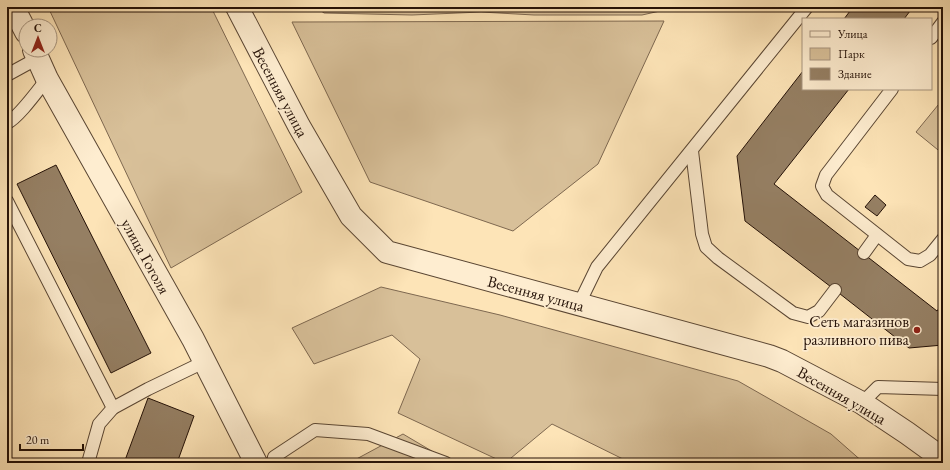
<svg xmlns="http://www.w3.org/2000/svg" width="950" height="470" viewBox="0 0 950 470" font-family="'EB Garamond',serif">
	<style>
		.green { fill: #d8c099; stroke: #7e6850 }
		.building { fill: #957f63; stroke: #241107 }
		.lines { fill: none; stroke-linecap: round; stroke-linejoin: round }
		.service-casing { stroke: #5a4633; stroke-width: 14 }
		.minor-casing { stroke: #5a4633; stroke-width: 24 }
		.service { stroke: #feedd0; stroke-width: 12 }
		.minor { stroke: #feedd0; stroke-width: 22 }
		.poi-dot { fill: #8f2418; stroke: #feedd0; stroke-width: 1.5 }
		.labels { text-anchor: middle; stroke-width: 3.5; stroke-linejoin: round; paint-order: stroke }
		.street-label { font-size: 16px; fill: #241107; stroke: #feedd0 }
		.poi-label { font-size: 16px; fill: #241107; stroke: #feedd0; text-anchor: end }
	</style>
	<rect width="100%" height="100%" fill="#fde4b7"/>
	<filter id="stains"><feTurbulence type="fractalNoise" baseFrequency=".005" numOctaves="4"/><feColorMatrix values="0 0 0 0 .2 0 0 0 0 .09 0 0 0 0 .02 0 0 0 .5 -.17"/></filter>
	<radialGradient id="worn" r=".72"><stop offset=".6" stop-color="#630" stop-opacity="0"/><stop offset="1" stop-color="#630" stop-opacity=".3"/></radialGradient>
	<!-- green -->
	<g class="green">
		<path d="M48 7H211L302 192 171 268Z"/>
		<path d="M316 7H678L642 15H534L481 12 412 15 324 13Z"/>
		<path d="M664 21 598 164 513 231 370 182 292 22Z"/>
		<path d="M943 99V154L916 132Z"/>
		<path d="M381 287 500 315 738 381 831 434 864 463H631L552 424 505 463 398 413 420 359 392 335 314 364 292 328Z"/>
		<path d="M403 434 452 463H349Z"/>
	</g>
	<!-- building -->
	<g class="building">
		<path d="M853 7H913L904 19H844Z"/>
		<path d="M803 71V89H849L774 184 937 311 943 303V345L909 348 835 290 745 221 737 156Z"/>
		<path d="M56 165 151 353 111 373 17 184Z"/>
		<path d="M875 195 886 205 877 216 865 207Z"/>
		<path d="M148 398 194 416 177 463H124Z"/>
	</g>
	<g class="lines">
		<defs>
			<g id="service">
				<path d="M931 38 943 22"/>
				<path d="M7 75 38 58"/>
				<path d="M892 89 826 175 822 186 827 195 908 259 920 261 930 255 943 239"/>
				<path d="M7 123C19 117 38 90 47 79"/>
				<path d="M692 151 702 234 706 247 718 258 793 313 808 317 819 311 835 290"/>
				<path d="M7 201 113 408"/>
				<path d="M864 253 877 235"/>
				<path d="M579 304 597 267 807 7"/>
				<path d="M862 403 878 387 943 389"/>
				<path d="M88 463 99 424 113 408 148 389 204 362"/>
				<path d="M273 463 274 457 315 430 368 434 446 463"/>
			</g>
			<g id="minor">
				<path d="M13 7 26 32"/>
				<path d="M237 7 299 126 351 216 387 252 769 356 782 361 862 403 907 433 943 459"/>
				<path d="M34 50 47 79 193 339 256 463"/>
			</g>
		</defs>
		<!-- service casing -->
		<use href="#service" class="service-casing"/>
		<!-- minor casing -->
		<use href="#minor" class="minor-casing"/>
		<!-- service -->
		<use href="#service" class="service"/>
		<!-- minor -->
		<use href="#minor" class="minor"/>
	</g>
	<!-- markers -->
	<circle class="poi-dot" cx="917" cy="330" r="4"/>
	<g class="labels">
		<!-- street labels -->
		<g class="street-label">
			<text transform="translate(281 92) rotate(62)" y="6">Весенняя улица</text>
			<text transform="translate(146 256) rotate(61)" y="6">улица Гоголя</text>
			<text transform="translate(536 293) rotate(15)" y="6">Весенняя улица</text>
			<text transform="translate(842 395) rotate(30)" y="6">Весенняя улица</text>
		</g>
		<!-- poi labels -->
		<g class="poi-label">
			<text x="909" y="327">Сеть магазинов<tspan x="909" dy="18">разливного пива</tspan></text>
		</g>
	</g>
	<!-- margin -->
	<rect width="950" height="470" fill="none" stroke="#fde4b7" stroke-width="24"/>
	<rect x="8" y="8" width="934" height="454" fill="none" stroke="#241107" stroke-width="2"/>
	<rect x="12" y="12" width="926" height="446" fill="none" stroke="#241107"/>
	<!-- legend -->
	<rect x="802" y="18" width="130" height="72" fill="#feedd0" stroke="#a79580"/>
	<rect x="810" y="31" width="20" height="6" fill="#feedd0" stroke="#a79580"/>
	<text x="838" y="38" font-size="12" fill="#241107">Улица</text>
	<rect x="810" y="48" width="20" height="12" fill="#d8c099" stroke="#a79580"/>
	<text x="838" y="58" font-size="12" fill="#241107">Парк</text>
	<rect x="810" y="68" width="20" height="12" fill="#957f63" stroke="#a79580"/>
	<text x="838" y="78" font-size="12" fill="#241107">Здание</text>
	<!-- north arrow -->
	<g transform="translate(38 38)"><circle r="19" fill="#feedd0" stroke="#a79580"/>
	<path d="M0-3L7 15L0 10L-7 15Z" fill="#8f2418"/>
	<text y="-6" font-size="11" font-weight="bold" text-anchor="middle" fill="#241107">С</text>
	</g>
	<!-- scale -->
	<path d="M20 444v6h63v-6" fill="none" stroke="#241107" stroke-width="2"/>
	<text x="26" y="444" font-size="12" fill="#241107" stroke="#feedd0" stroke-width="3" paint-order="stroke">20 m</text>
	<rect width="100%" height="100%" filter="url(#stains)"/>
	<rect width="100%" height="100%" fill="url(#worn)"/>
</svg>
